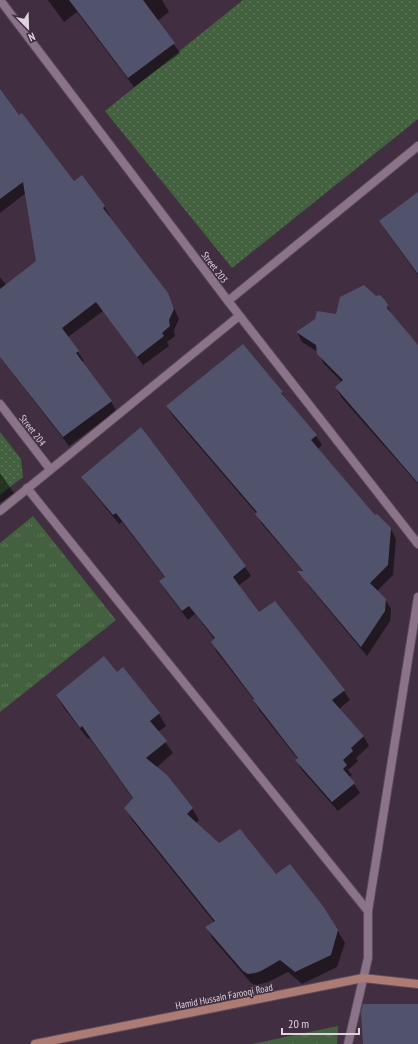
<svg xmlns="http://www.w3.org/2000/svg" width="418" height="1044" viewBox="0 0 418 1044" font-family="'PT Sans Narrow',sans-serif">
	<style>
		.grass { fill: url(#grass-dots) }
		.park { fill: url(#park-tufts) }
		.shadow { fill: #0007 }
		.building { fill: #51536c }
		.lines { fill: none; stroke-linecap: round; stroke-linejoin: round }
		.street-casing { stroke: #5b4a59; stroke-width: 10 }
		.secondary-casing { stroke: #5b4a59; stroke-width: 10 }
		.street { stroke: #8b7489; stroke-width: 8 }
		.secondary { stroke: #ac7b74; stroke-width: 8 }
		.labels { text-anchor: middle; stroke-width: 3; stroke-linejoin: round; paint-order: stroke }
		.street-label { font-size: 10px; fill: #dfd2dd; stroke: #412e40 }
	</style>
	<defs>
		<pattern id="grass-dots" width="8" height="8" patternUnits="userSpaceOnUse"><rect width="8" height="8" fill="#43613f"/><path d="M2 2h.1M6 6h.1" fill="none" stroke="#5e775a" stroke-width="1.8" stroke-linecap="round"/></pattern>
		<pattern id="park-tufts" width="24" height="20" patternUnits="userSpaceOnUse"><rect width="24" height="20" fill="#43613f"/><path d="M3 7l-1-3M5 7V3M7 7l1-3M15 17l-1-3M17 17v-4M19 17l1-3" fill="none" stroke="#5e775a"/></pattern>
	</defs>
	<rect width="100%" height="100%" fill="#412e40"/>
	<!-- grass -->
	<g class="grass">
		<path d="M243 0H418V119L232 268 105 111Z"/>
		<path d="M0 432 21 459 23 477 0 495Z"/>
	</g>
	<!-- park -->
	<g class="park">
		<path d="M33 516 116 620 0 712V543Z"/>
		<path d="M338 1026 337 1044H252Z"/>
	</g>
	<!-- shadow -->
	<g class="shadow">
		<path d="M48 0H162L169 12 157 21 180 53 134 87 77 12 64 22Z"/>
		<path d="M0 91 19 116 74 182 104 206 110 216 109 217 167 293 179 319 174 330 175 336 167 342 169 346 143 365 103 311 68 337 84 361 82 362 111 401 116 411 69 446 0 357V277L6 285 38 262 26 193 0 213Z"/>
		<path d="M418 193V275L386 231 380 222Z"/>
		<path d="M376 298 384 301 393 316 418 346V484L341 397 336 387 342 382 324 364 318 352 302 342 297 332Z"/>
		<path d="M243 345 282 393 287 401 316 436 322 445 318 449 375 517 391 529 396 539 393 575 377 591 385 599 391 609 390 621 367 656 308 585 303 576 305 574 262 524 257 514 173 416 167 407Z"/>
		<path d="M141 429 245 567 251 576 238 586 259 614 275 602 344 691 350 700 339 709 364 737 369 746 356 758 358 761 348 770 352 775 349 777 360 793 338 811 302 770 296 760 298 759 259 710 254 700 217 652 212 642 215 640 195 614 188 620 166 591 160 582 165 578 122 522 119 524 88 486 82 477Z"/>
		<path d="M0 473 14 493 0 503Z"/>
		<path d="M117 673 159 714 166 726 158 732 173 753 156 768 192 808 199 820 196 823 219 844 276 876 338 931 345 943 337 967 302 984 288 972 268 982 256 985 251 983 213 939 206 927 214 922 132 820 125 808 133 799 90 738 88 739 64 708 57 696Z"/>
	</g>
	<!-- building -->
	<g class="building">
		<path d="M69 0H143L175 43 128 78Z"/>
		<path d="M0 89 19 115 22 113 74 181 82 175 105 206 103 208 168 293 174 309 169 320 170 326 162 333 164 336 137 357 96 302 62 328 79 351 76 353 112 401 63 437 0 357V289L36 261 23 182 0 199Z"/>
		<path d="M418 192V274L379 221Z"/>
		<path d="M364 285 376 296 380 295 385 300 388 305 387 308 418 345V483L335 387 343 380 317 354 316 345 296 332 315 319 317 311 336 314 340 297Z"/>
		<path d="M243 344 283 392 281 393 317 435 311 440 375 515 377 514 391 528 388 565 370 583 386 599 385 611 361 647 297 571H303L255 514 257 512 166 406Z"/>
		<path d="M141 427 246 566 233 577 259 612 275 601 345 690 332 700 364 736 351 748 353 751 343 760 347 765 343 769 355 783 332 802 295 760 298 758 253 700 254 699 211 642 215 638 189 606 182 611 159 581 165 577 116 513 113 515 81 477Z"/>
		<path d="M104 656 117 672 123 667 160 713 150 721 167 741 146 758 167 775 193 808 187 814 219 843 240 829 276 874 290 864 323 906 338 930 331 955 295 972 280 960 261 971 255 973 248 974 243 971 205 927 215 921 124 808 133 798 82 726 80 728 56 695Z"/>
		<path d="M363 1004H418V1044H363L361 1012Z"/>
	</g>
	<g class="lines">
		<defs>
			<g id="street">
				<path d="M0 0 228 301 418 544"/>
				<path d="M228 301 418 146"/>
				<path d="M0 404 50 469"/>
				<path d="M27 488 368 911"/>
				<path d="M0 511 239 316"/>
				<path d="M348 1044 368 958V911L418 597"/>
			</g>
			<path id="secondary" d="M35 1044 363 978 418 984"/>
		</defs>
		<!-- street casing -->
		<use href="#street" class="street-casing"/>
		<!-- secondary casing -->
		<use href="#secondary" class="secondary-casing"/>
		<!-- street -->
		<use href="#street" class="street"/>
		<!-- secondary -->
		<use href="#secondary" class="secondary"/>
	</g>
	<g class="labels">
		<!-- street labels -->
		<g class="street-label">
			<text transform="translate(215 267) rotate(53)" y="4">Street 203</text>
			<text transform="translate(33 430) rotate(52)" y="4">Street 204</text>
			<text transform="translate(224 996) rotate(-11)" y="4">Hamid Hussain Farooqi Road</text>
		</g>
	</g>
	<!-- north arrow -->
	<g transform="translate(28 28) rotate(157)" stroke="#412e40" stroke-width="3" paint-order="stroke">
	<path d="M0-3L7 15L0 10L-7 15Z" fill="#dfd2dd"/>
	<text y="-6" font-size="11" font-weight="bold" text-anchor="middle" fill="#dfd2dd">N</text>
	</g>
	<!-- scale -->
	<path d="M282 1028v6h77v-6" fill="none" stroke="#dfd2dd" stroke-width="2"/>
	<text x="288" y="1028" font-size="12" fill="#dfd2dd" stroke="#412e40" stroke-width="3" paint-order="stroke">20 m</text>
</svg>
